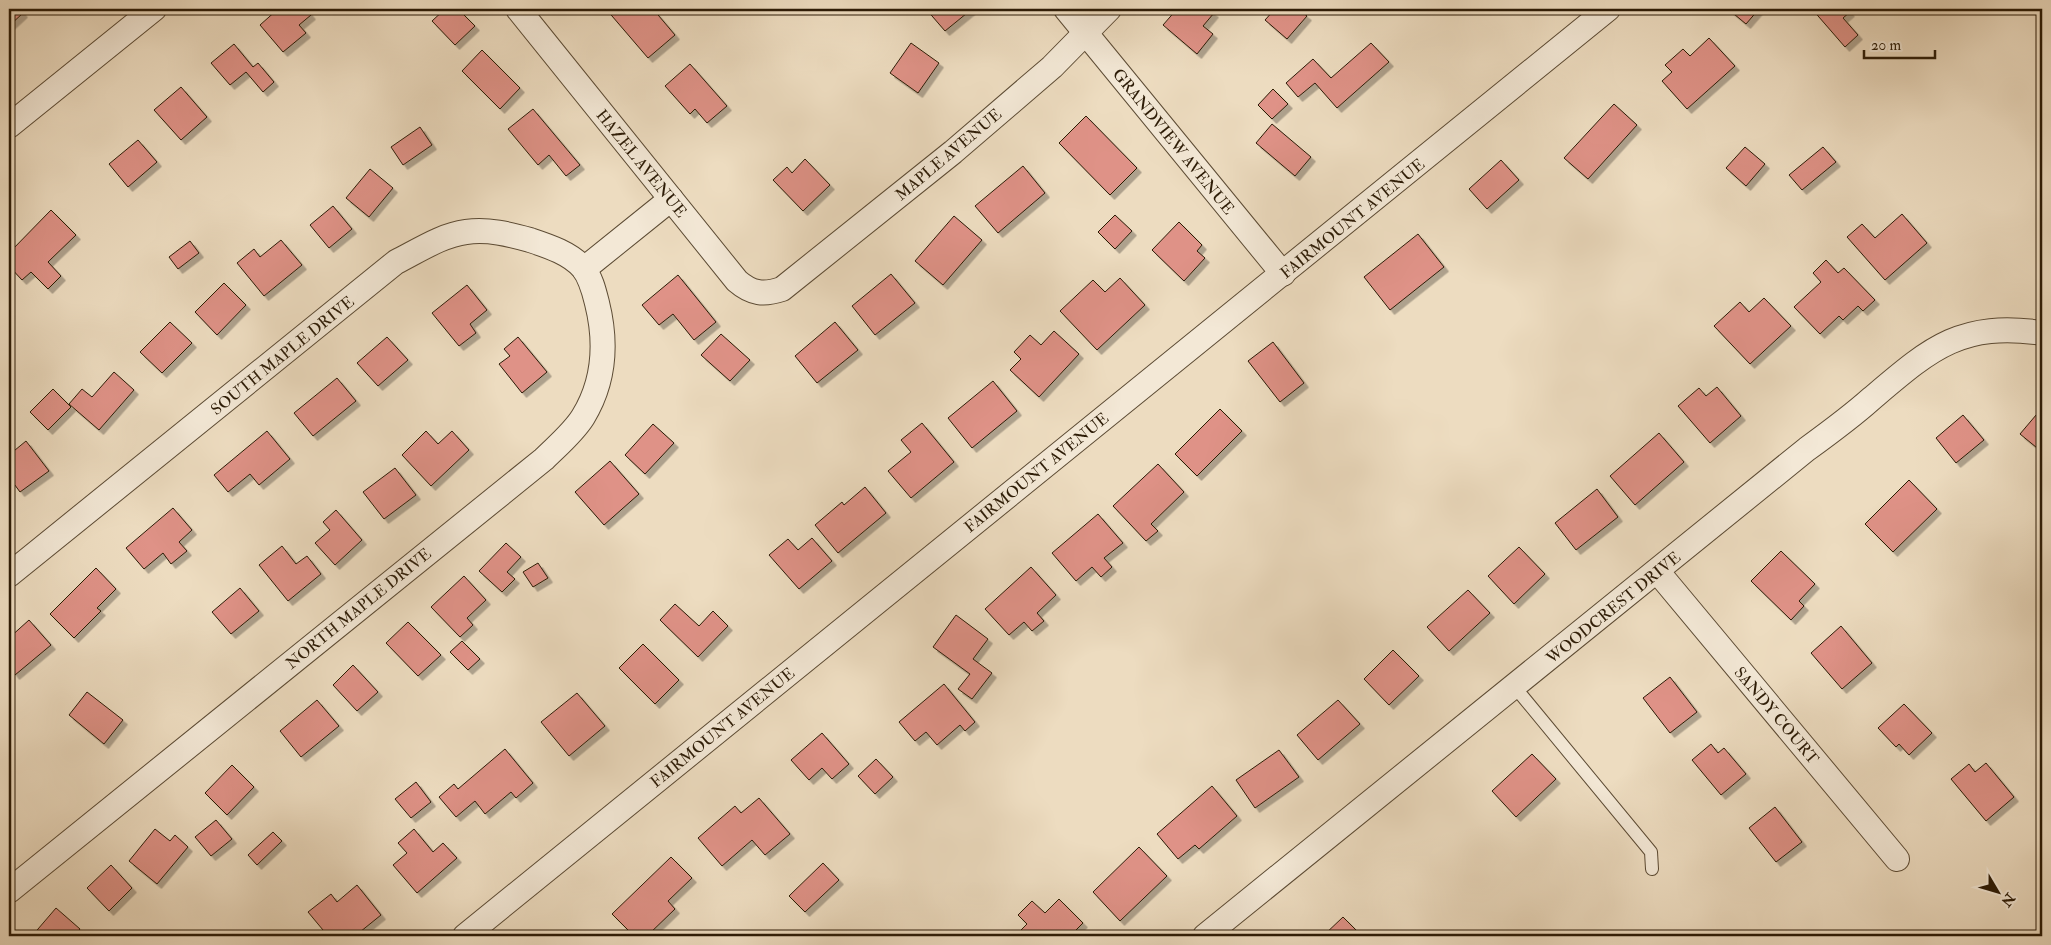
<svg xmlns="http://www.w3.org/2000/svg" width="2051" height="945" viewBox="0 0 2051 945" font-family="'IM FELL Double Pica',serif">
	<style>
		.building { fill: #df9287; stroke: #2c1b06; filter: url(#shadow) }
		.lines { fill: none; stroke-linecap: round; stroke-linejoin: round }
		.lane-casing { stroke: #5c4b34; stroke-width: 14 }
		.street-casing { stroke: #5c4b34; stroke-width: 26 }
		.lane { stroke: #f3e8d6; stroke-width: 12 }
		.street { stroke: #f3e8d6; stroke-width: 24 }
		.labels { text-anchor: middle; stroke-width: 4.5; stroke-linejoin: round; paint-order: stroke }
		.street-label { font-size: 16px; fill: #2c1b06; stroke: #f3e8d6 }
	</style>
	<defs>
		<filter id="shadow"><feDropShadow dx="4.5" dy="4.5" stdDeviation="0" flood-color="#0004"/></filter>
	</defs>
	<rect width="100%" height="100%" fill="#eddcc0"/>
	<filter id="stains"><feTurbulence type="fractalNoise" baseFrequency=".004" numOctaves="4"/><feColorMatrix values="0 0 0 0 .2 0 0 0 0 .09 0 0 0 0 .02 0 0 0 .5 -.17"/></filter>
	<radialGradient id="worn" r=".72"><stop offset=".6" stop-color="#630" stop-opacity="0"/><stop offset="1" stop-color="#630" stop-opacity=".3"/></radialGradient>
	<!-- building -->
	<g class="building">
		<path d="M9 9H20L23 13 9 26Z"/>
		<path d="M278 9H306L311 15 299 25 306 33 283 52 260 25Z"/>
		<path d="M445 9H458L475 26 455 45 432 21Z"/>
		<path d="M606 9H653L675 35 648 58Z"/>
		<path d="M926 9H972L945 31Z"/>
		<path d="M1177 9H1208L1214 13 1203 26 1213 34 1197 54 1163 25Z"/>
		<path d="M1275 9H1298L1307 16 1287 39 1265 20Z"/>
		<path d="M1728 9H1759L1746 24Z"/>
		<path d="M1812 9H1847L1850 12 1843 18 1858 35 1845 47Z"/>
		<path d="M1709 38 1735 66 1687 109 1662 81 1672 72 1665 65 1683 49 1690 56Z"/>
		<path d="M911 43 939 63 918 93 890 73Z"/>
		<path d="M1371 43 1389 62 1337 108 1315 83 1298 97 1286 83 1313 59 1331 78Z"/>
		<path d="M234 44 253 67 258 63 274 82 263 92 246 72 230 85 211 63Z"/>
		<path d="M482 50 520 88 500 109 462 71Z"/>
		<path d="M690 64 727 106 707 123 695 109 690 114 665 86Z"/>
		<path d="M181 87 207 117 181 140 154 110Z"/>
		<path d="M1273 89 1288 104 1272 119 1258 105Z"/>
		<path d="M1614 104 1637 125 1588 179 1564 158Z"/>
		<path d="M533 109 580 165 566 176 549 155 538 165 508 129Z"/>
		<path d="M1086 116 1137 168 1110 195 1059 143Z"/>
		<path d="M1272 124 1311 157 1295 176 1256 143Z"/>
		<path d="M420 127 432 145 403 165 391 147Z"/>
		<path d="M138 140 157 162 128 187 109 164Z"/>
		<path d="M1745 147 1765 164 1746 186 1726 168Z"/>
		<path d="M1823 147 1836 162 1802 190 1789 175Z"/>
		<path d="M805 159 830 185 803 211 773 180 787 167 792 173Z"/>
		<path d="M1501 160 1519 180 1487 209 1469 189Z"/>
		<path d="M1023 166 1045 193 998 233 975 206Z"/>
		<path d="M370 169 393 188 369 217 346 198Z"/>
		<path d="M333 206 352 229 329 248 310 225Z"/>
		<path d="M51 210 76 235 48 262 61 276 48 289 31 272 22 280 9 266V253Z"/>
		<path d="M1902 214 1927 243 1885 280 1847 237 1862 224 1875 238Z"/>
		<path d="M1115 215 1132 231 1115 249 1098 232Z"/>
		<path d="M954 216 982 240 943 285 915 261Z"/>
		<path d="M1179 222 1202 245 1197 251 1205 258 1184 281 1152 250Z"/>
		<path d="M1418 234 1444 267 1390 310 1364 277Z"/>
		<path d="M281 240 302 265 264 296 237 263 254 249 260 257Z"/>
		<path d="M190 241 199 253 178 269 169 257Z"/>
		<path d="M1826 260 1838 273 1844 268 1875 300 1863 311 1858 306 1843 320 1839 316 1820 334 1794 307 1821 282 1813 273Z"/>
		<path d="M891 274 915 303 875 335 852 306Z"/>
		<path d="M678 275 716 322 694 340 673 314 659 325 642 305Z"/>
		<path d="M1120 278 1145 305 1097 350 1060 311 1093 280 1105 292Z"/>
		<path d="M224 283 246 305 217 335 195 312Z"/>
		<path d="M467 285 487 310 470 324 476 333 459 346 432 313Z"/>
		<path d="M1764 298 1791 326 1750 364 1714 326 1740 302 1749 312Z"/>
		<path d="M170 322 192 343 162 373 140 352Z"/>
		<path d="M835 322 858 350 817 383 795 356Z"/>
		<path d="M1054 331 1079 354 1039 397 1010 370 1021 359 1014 352 1030 335 1041 345Z"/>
		<path d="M721 334 750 360 730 381 701 355Z"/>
		<path d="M387 337 408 360 378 386 357 363Z"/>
		<path d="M518 337 547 372 522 393 499 364 510 356 504 349Z"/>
		<path d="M1273 342 1304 383 1280 402 1248 361Z"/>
		<path d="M114 372 134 390 99 430 69 404 82 389 92 397Z"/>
		<path d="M337 378 356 401 313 436 294 413Z"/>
		<path d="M993 381 1017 411 972 448 948 418Z"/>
		<path d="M1717 387 1741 416 1710 443 1678 406 1699 388 1706 396Z"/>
		<path d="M53 389 71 407 48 430 30 412Z"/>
		<path d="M2042 408V452L2020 434Z"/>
		<path d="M1220 409 1242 431 1197 476 1175 454Z"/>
		<path d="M1963 415 1984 440 1956 463 1936 438Z"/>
		<path d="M922 423 954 462 911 498 888 471 911 452 901 440Z"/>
		<path d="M653 424 674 443 645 474 625 455Z"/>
		<path d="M267 431 290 459 259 485 250 474 228 492 214 475Z"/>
		<path d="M426 431 438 444 452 431 469 450 431 486 402 455Z"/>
		<path d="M1659 433 1684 462 1635 505 1610 476Z"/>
		<path d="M26 441 49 471 20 492 9 477V455Z"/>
		<path d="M610 461 639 494 604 525 575 492Z"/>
		<path d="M1158 464 1184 492 1151 524 1158 531 1146 541 1113 506Z"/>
		<path d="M395 468 416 495 384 519 363 492Z"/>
		<path d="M1909 480 1937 509 1893 552 1865 524Z"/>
		<path d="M865 487 886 513 838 553 815 525 842 502 844 505Z"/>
		<path d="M1597 489 1618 517 1576 550 1555 523Z"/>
		<path d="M173 508 192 530 179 542 187 551 171 564 163 553 144 569 126 548Z"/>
		<path d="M336 510 362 540 335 565 315 543 330 530 323 522Z"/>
		<path d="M1098 514 1123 543 1104 558 1112 567 1101 577 1092 567 1076 581 1052 553Z"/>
		<path d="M812 538 832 561 799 589 769 555 788 539 798 550Z"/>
		<path d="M506 543 521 557 507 572 515 579 502 592 479 571Z"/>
		<path d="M282 546 296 564 307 556 321 574 288 601 259 565Z"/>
		<path d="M1519 547 1545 574 1514 604 1488 576Z"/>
		<path d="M1781 551 1815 584 1799 601 1804 606 1791 620 1751 581Z"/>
		<path d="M538 563 548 578 533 587 523 572Z"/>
		<path d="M1031 567 1056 595 1037 613 1044 621 1032 631 1024 622 1009 635 985 609Z"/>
		<path d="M96 568 116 589 97 608 101 611 74 638 50 614Z"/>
		<path d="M464 576 486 600 467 618 473 625 460 637 431 607Z"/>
		<path d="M240 588 259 611 231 634 212 612Z"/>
		<path d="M1468 590 1490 613 1449 651 1427 627Z"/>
		<path d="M675 604 699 626 713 611 728 626 698 657 660 620Z"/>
		<path d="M956 615 988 639 973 659 992 673 972 699 958 689 970 674 933 647Z"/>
		<path d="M29 620 51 645 15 675 9 667V638Z"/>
		<path d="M408 622 441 655 418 676 386 643Z"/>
		<path d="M1841 626 1872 663 1842 689 1811 653Z"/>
		<path d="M462 641 480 659 468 670 450 652Z"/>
		<path d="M643 644 679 680 655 704 619 668Z"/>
		<path d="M1393 650 1419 676 1389 705 1364 679Z"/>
		<path d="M353 665 378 692 357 711 333 685Z"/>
		<path d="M1670 677 1697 712 1670 733 1643 698Z"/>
		<path d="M944 684 975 722 965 731 960 725 937 745 926 732 915 741 899 722Z"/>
		<path d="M87 692 123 720 104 744 69 715Z"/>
		<path d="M577 693 605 726 569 756 541 722Z"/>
		<path d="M317 700 339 726 301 757 280 731Z"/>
		<path d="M1338 700 1360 724 1318 760 1297 735Z"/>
		<path d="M1904 704 1932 733 1909 755 1899 744 1896 747 1878 728Z"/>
		<path d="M822 733 849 764 832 779 822 768 809 780 791 760Z"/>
		<path d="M1711 744 1718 753 1724 748 1746 774 1721 795 1692 760Z"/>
		<path d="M505 749 533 783 516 798 511 792 485 814 475 801 456 817 439 797 454 784 458 789Z"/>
		<path d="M1279 750 1299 777 1255 808 1236 780Z"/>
		<path d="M1532 754 1556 779 1516 817 1492 791Z"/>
		<path d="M876 759 893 777 875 794 858 776Z"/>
		<path d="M1986 763 2014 797 1986 821 1951 779 1969 764 1975 772Z"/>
		<path d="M232 765 254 787 227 815 205 793Z"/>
		<path d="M416 782 431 802 411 818 395 799Z"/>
		<path d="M1212 786 1237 816 1199 849 1195 845 1178 859 1157 834Z"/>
		<path d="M759 798 790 834 765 855 752 840 722 866 698 838 735 806 741 813Z"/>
		<path d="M1775 807 1802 842 1776 862 1749 828Z"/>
		<path d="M216 820 232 839 211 856 195 837Z"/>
		<path d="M155 829 170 841 175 835 188 847 157 884 129 861Z"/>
		<path d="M414 829 433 852 443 843 457 858 417 893 393 865 407 853 398 843Z"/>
		<path d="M273 832 282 841 257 865 248 855Z"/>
		<path d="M1139 847 1167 876 1120 921 1093 892Z"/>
		<path d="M671 857 692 878 668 901 675 909 647 936H634L612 914Z"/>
		<path d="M823 863 839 880 805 912 789 896Z"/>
		<path d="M111 865 132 888 109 911 87 888Z"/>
		<path d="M357 885 381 915 355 936H328L308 912 331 894 337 902Z"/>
		<path d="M1059 899 1083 923 1070 936H1015L1027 924 1018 915 1032 901 1045 913Z"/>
		<path d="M56 908 80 929 73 936H32Z"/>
		<path d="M1343 917 1362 936H1323Z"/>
	</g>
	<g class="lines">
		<defs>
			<path id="lane" d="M1514 686 1651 852 1652 869"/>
			<g id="street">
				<path d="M518 9 737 281C752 294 764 295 782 289L953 152 1052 67 1109 9"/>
				<path d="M1066 9 1283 274"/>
				<path d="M9 126 154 9"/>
				<path d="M584 269 671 199"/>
				<path d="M1657 571 1897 859"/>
				<path d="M9 575 396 262C418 251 442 235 466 232 488 229 509 234 530 240 548 246 570 253 583 268 591 278 594 291 597 303 607 343 605 381 583 417 573 433 557 446 544 459L9 891"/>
				<path d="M465 936 1608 9"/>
				<path d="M1205 936 1807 449C1829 433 1851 417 1871 399 1930 349 1960 321 2042 333"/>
			</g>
		</defs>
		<!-- lane casing -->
		<use href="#lane" class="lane-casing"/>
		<!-- street casing -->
		<use href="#street" class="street-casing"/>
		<!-- lane -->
		<use href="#lane" class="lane"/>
		<!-- street -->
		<use href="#street" class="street"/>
	</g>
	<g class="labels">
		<!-- street labels -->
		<g class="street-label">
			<text transform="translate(1174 141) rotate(51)" y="6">GRANDVIEW AVENUE</text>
			<text transform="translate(948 154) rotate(-40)" y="6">MAPLE AVENUE</text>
			<text transform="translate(642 163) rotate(51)" y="6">HAZEL AVENUE</text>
			<text transform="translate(1352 218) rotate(-39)" y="6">FAIRMOUNT AVENUE</text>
			<text transform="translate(282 355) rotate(-39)" y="6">SOUTH MAPLE DRIVE</text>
			<text transform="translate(1036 472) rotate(-39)" y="6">FAIRMOUNT AVENUE</text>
			<text transform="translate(1613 607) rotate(-39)" y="6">WOODCREST DRIVE</text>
			<text transform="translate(358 608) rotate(-39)" y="6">NORTH MAPLE DRIVE</text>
			<text transform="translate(1777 715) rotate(50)" y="6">SANDY COURT</text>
			<text transform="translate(722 727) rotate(-39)" y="6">FAIRMOUNT AVENUE</text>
		</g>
	</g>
	<!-- margin -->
	<rect width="2051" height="945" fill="none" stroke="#eddcc0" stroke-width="30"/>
	<rect x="10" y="10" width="2031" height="925" fill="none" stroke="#2c1b06" stroke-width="2.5"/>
	<rect x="15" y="15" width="2021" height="915" fill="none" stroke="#2c1b06"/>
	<!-- north arrow -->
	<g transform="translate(1998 892) rotate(128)" stroke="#f3e8d6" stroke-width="4" paint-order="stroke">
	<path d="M0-4L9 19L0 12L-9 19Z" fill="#2c1b06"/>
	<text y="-8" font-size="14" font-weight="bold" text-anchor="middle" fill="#2c1b06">N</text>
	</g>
	<!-- scale -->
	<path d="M1864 50v8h71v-8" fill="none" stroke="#2c1b06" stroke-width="2.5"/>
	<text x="1871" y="50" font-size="15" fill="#2c1b06" stroke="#f3e8d6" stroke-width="4" paint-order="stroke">20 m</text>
	<rect width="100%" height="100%" filter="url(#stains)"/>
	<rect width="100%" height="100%" fill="url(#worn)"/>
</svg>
